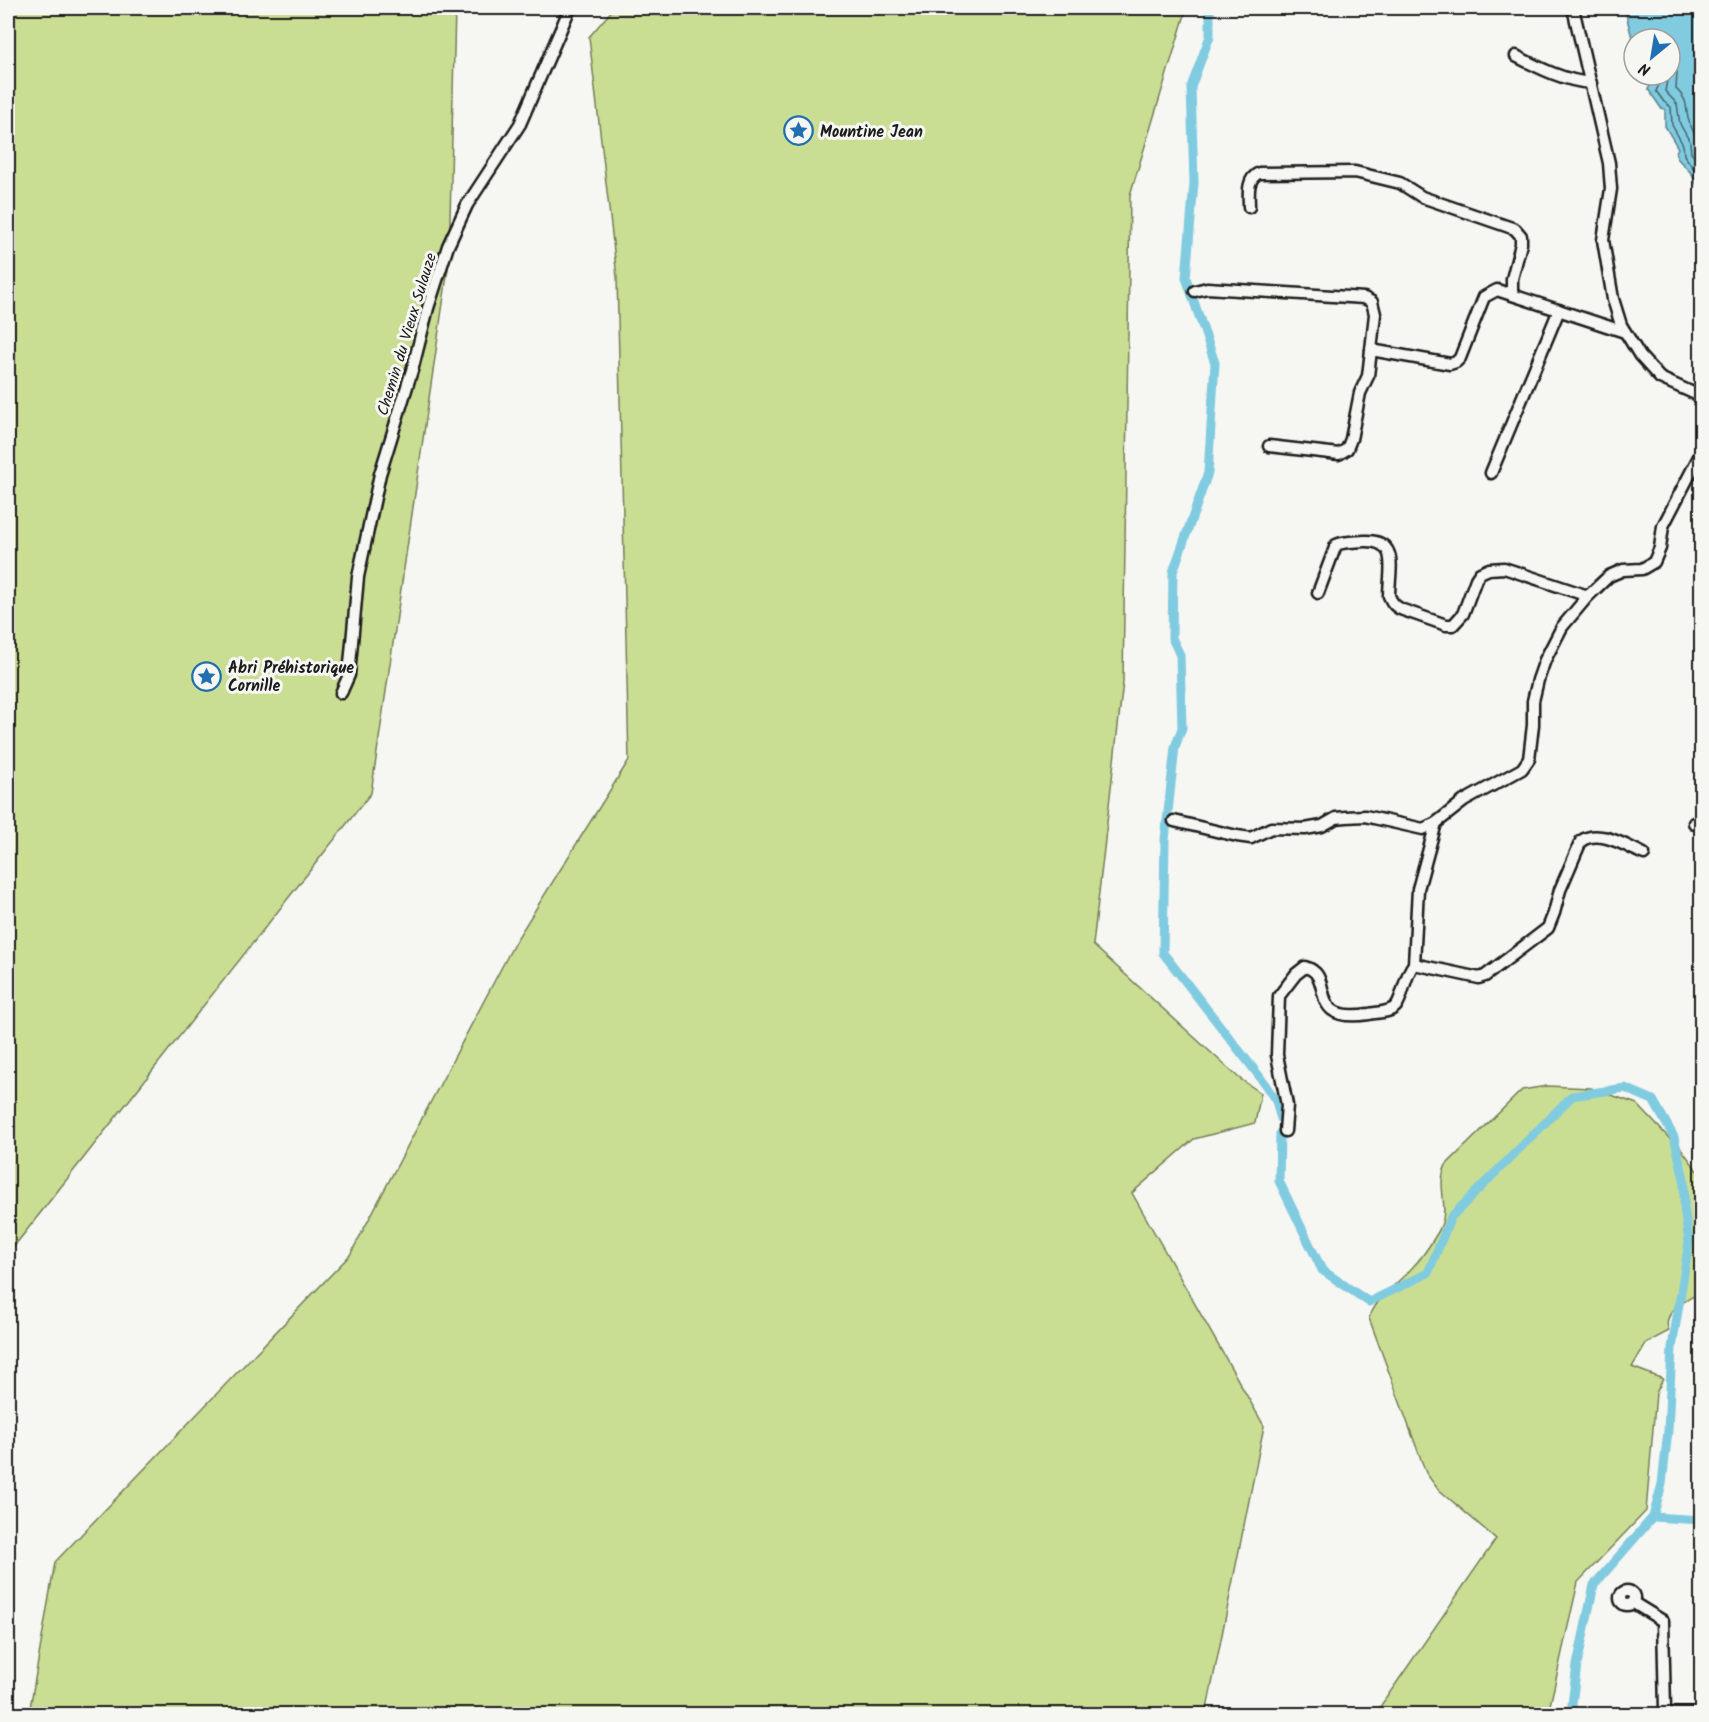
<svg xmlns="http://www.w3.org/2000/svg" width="1709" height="1722" viewBox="0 0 1709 1722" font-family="Kalam,sans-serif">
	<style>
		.green { fill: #cade93; stroke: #737d58; stroke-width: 1.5 }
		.water { fill: #80cbe0; stroke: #588592; stroke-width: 1.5 }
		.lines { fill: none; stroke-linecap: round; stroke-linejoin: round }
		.shore { stroke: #44626a; stroke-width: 1.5 }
		.canal { stroke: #80cbe0; stroke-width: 9 }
		.minor-casing { stroke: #1c1c1c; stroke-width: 15 }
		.minor { stroke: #f6f6f2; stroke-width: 10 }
		.labels { text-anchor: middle; stroke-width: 6; stroke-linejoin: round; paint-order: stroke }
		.poi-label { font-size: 16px; font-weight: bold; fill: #1c1c1c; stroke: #f6f6f2; text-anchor: start }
		.street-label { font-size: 16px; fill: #1c1c1c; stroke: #f6f6f2 }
	</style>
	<rect width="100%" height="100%" fill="#f6f6f2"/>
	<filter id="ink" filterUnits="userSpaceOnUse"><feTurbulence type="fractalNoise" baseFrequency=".0167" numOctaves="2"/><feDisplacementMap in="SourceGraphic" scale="12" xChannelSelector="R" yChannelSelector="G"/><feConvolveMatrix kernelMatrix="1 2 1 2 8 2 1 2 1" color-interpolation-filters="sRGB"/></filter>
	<g filter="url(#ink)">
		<!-- green -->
		<g class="green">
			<path d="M8 8H455L449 262 371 793 8 1254Z"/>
			<path d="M614 8H1187L1130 195 1123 682 1093 945 1239 1078 1261 1093 1255 1123 1194 1139 1132 1193 1264 1426 1206 1714H29L55 1562 350 1255 515 942 629 760 617 277 589 37Z"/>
			<path d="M1547 1086 1591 1088 1637 1104 1669 1138 1678 1144 1699 1173 1701 1181V1292C1688 1299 1660 1312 1669 1331L1646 1343 1632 1367 1663 1379 1656 1393 1646 1511 1578 1582 1548 1714H1375L1496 1539 1437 1488 1426 1473 1369 1318C1378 1296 1395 1286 1411 1269 1421 1259 1431 1244 1438 1232 1452 1208 1435 1188 1446 1165L1522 1090Z"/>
		</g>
		<!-- water -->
		<path class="water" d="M1624 8H1701V193L1691 173 1678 159 1676 152 1678 148 1665 126V109L1661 108 1648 89 1655 79V75H1670V39H1634V43C1630 33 1628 20 1624 8Z"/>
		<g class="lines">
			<!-- shore -->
			<g class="shore">
				<path d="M1670 59 1677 72 1676 89C1692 104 1683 109 1690 124 1694 134 1699 141 1702 151"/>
				<path d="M1661 75V81L1656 91 1664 102 1671 107 1672 125 1683 145 1684 155 1702 180"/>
				<path d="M1668 75 1665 91 1677 104 1680 124 1690 142 1691 153 1702 165"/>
			</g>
			<!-- canal -->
			<g class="canal">
				<path d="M1210 8V36L1191 87 1194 183 1186 278 1215 363 1208 473 1173 572 1172 638 1180 655 1182 728 1175 747 1165 840 1163 953 1260 1077 1276 1101 1281 1119"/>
				<path d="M1280 1133 1279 1181 1322 1270 1369 1302 1428 1273 1451 1217 1572 1096 1625 1088 1653 1100 1674 1137 1684 1179V1208L1689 1242 1672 1348 1668 1431 1662 1484 1653 1517 1702 1520"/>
				<path d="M1573 1714 1572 1704 1577 1665 1594 1585 1653 1517"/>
			</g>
			<defs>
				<g id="minor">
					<path d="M1573 8 1609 163 1611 189 1603 240 1613 299 1621 325 1640 356 1660 378 1702 397"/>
					<path d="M1516 56C1539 68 1565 81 1591 83"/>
					<path d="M1249 207C1249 195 1246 179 1259 173L1355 172 1400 183 1422 197 1515 229 1521 236V244L1512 279V294"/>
					<path d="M1195 291 1207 288 1364 298 1372 302 1375 314 1371 350 1450 364 1456 362 1460 358 1484 297 1497 290 1625 332"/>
					<path d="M1269 446 1339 454 1347 449 1351 439 1360 393 1368 376 1371 350"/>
					<path d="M1491 473 1559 310"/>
					<path d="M1318 593 1336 545C1345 541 1355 542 1365 541 1400 540 1389 571 1389 596 1392 603 1395 607 1403 610L1446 625H1453L1463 614 1476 579 1480 573 1489 569 1504 568 1588 596"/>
					<path d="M341 693 349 675 358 577 380 474 413 367 428 308 448 246 467 205 520 124 570 8"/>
					<path d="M1174 821 1237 836 1251 838 1271 828 1305 829 1322 826 1336 818 1346 817 1365 816 1423 829 1436 823"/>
					<path d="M1694 823 1702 825"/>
					<path d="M1414 964 1479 978 1485 976 1548 928 1554 913 1560 890 1581 841C1599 828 1626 846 1644 854"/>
					<path d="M1285 1131 1287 1105 1277 1055 1279 996 1296 974 1305 967C1337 975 1303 1024 1369 1014 1378 1012 1390 1013 1396 1006 1403 998 1404 976 1414 964L1418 889 1436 823 1464 801 1522 769 1529 759 1533 725V701L1538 680 1545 660 1562 627 1588 596 1609 576 1623 570 1642 569 1654 562 1660 548 1663 526 1702 451"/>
					<circle cx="1627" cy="1598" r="7"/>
					<path d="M1632 1602 1663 1621 1665 1710 1671 1714"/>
					<path d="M1672 1714H1702"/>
				</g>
			</defs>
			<!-- minor casing -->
			<use href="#minor" class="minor-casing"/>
			<!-- minor -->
			<use href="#minor" class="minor"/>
		</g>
	</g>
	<!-- icons -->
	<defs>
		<symbol id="sight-ring" viewBox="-11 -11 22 22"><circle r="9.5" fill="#f6f6f2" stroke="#1f6fb2" stroke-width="1.5"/><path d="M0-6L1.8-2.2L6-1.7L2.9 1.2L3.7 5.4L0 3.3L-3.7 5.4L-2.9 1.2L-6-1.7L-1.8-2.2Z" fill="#1f6fb2"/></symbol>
	</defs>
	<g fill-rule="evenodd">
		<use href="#sight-ring" x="782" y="114" width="33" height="33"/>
		<use href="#sight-ring" x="190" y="660" width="33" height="33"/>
	</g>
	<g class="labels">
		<!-- poi labels -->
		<g class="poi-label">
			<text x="820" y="137">Mountine Jean</text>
			<text x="228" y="673">Abri Préhistorique<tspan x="228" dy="18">Cornille</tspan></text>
		</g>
		<!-- street labels -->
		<g class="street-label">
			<text transform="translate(406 334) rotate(-73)" y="6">Chemin du Vieux Sulauze</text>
		</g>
	</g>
	<!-- margin -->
	<rect width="1709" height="1722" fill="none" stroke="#f6f6f2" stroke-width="30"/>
	<rect x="15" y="15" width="1679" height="1692" fill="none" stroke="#1c1c1c" stroke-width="2" filter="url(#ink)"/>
	<!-- north arrow -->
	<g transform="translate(1652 57) rotate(210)"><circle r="28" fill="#f6f6f2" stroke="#9f9f9c" stroke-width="1.5"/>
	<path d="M0-4.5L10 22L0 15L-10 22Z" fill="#1f6fb2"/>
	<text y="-9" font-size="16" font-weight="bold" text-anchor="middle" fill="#1c1c1c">N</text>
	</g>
</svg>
